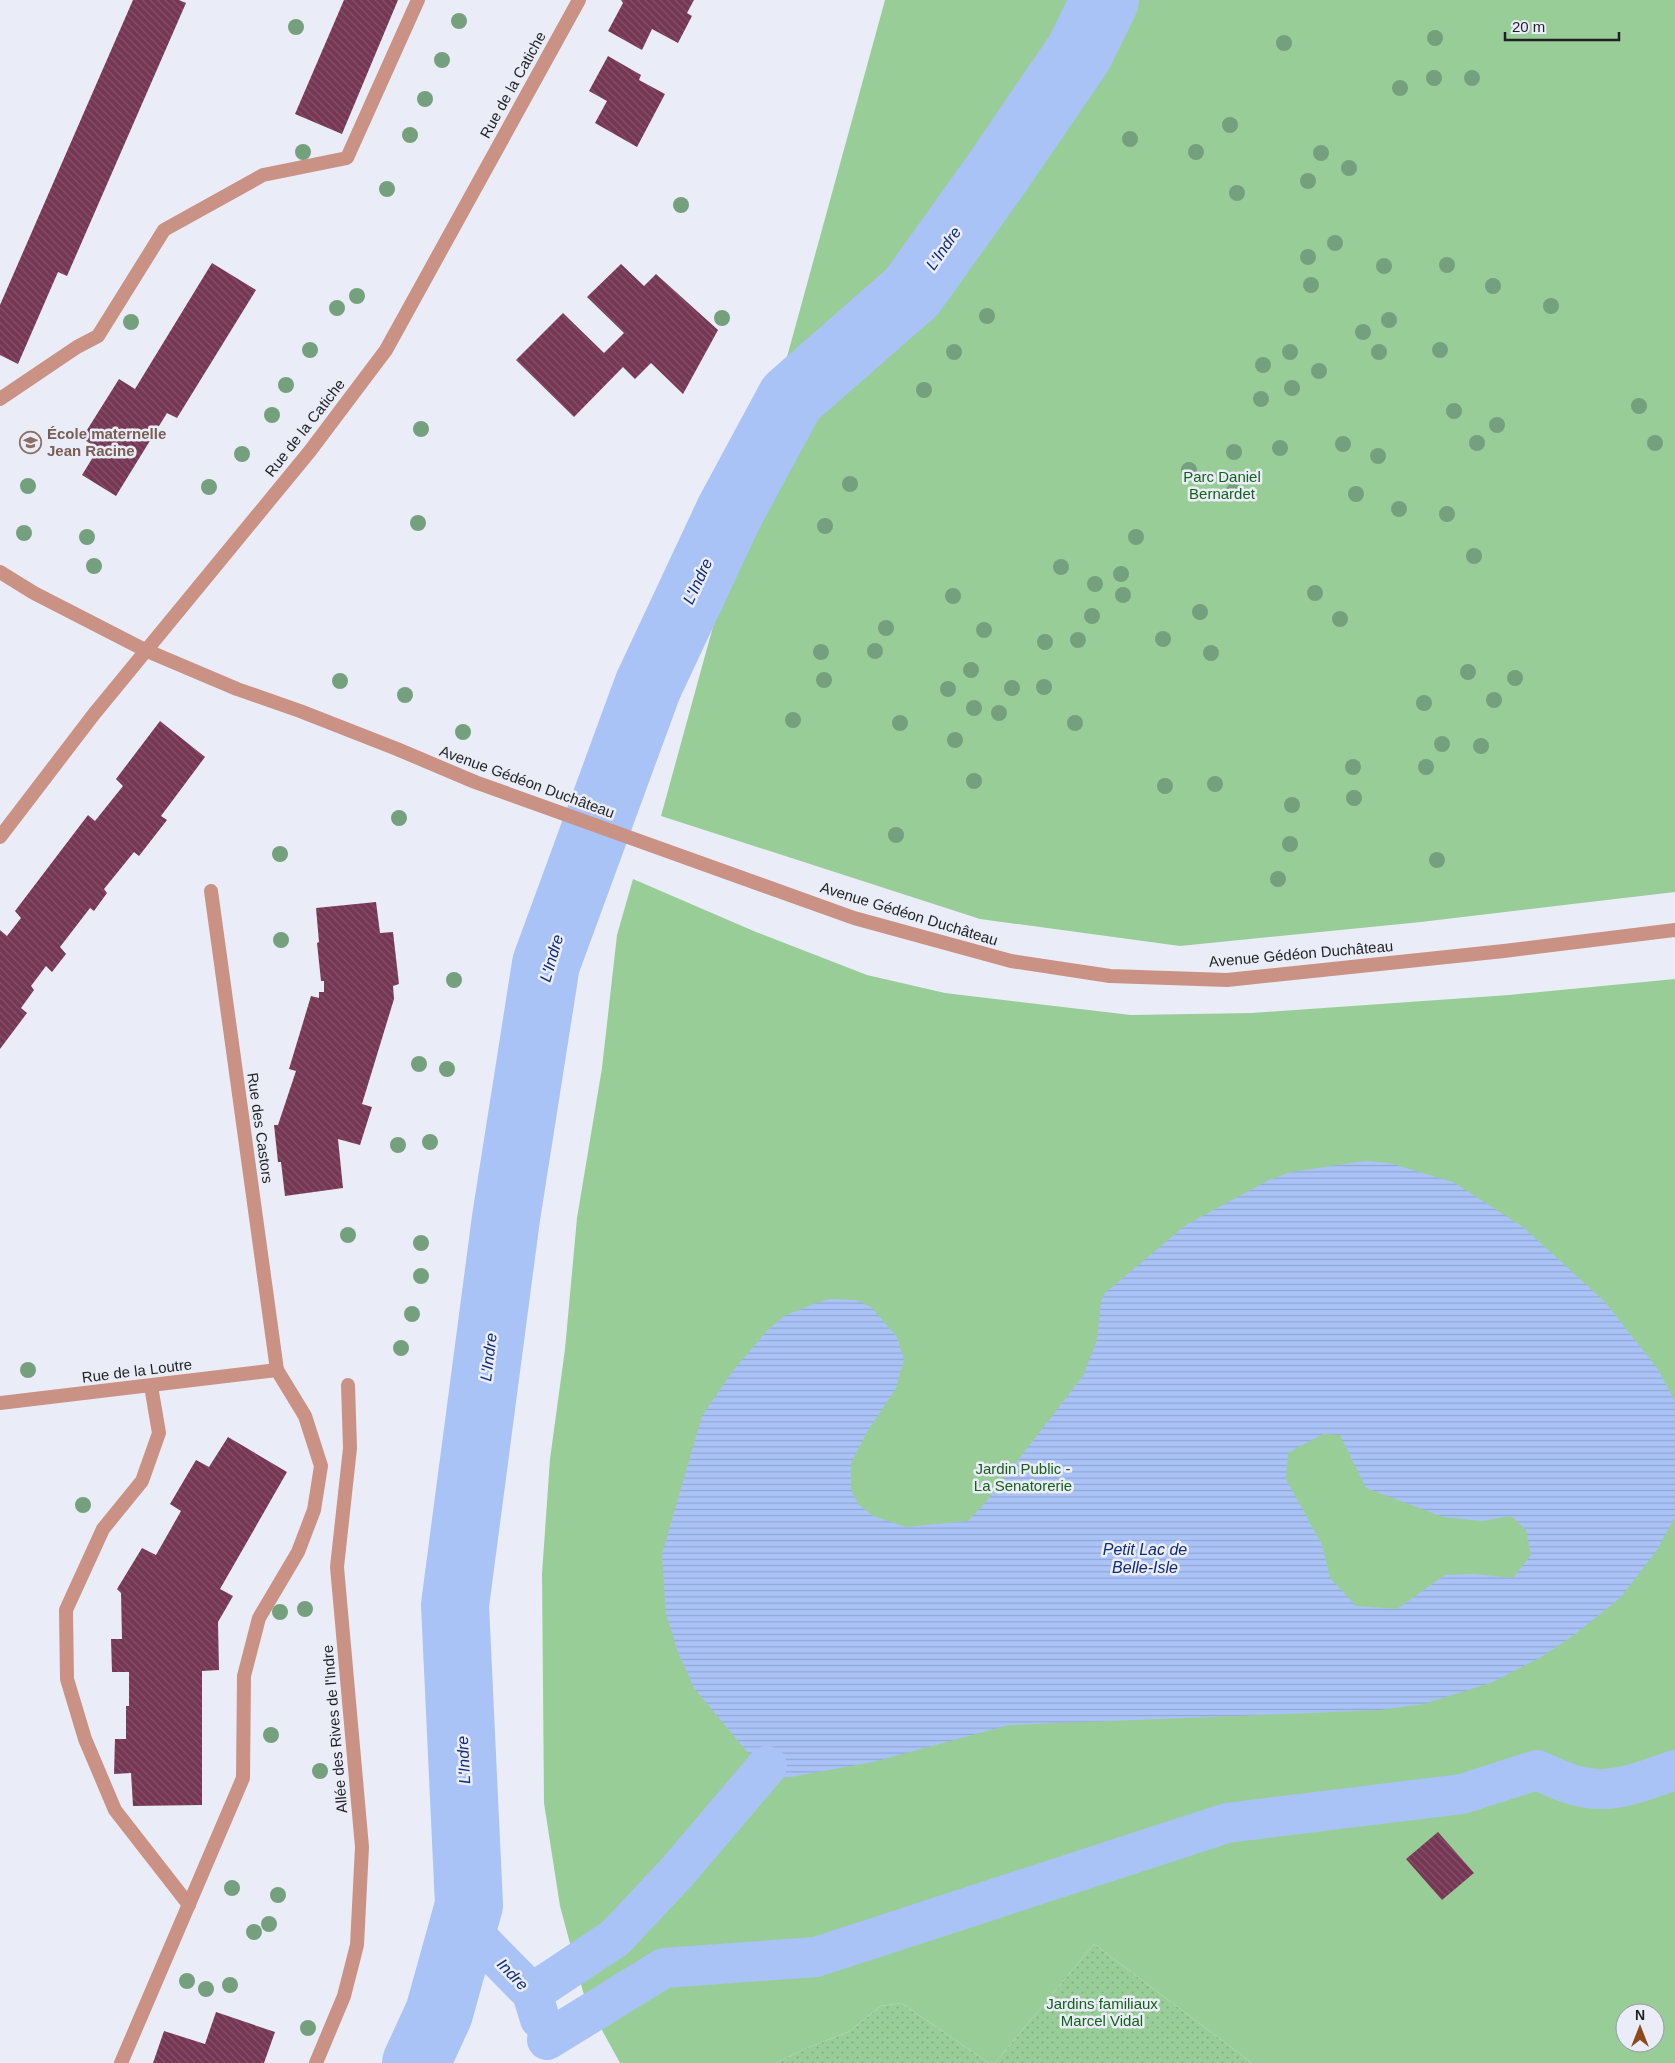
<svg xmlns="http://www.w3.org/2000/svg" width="1675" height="2063" viewBox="0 0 1675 2063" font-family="Helvetica,sans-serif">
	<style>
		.grass { fill: url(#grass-dots) }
		.park { fill: #99cd98; fill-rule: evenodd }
		.water { fill: url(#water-rules); fill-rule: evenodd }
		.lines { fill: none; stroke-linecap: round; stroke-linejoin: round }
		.canal { stroke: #aac3f6; stroke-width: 40 }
		.river { stroke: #aac3f6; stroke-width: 68 }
		.building { fill: url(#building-back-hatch) }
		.service { stroke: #c99285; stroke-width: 14 }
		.pedestrian { stroke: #c99285; stroke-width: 14 }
		.minor { stroke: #c99285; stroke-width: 14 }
		.tertiary { stroke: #c99285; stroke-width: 14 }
		.tree { fill: #75a07e }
		.labels { text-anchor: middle; stroke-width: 5; stroke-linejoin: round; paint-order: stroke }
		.street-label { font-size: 15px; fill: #1f2023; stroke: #eaedf7 }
		.education-label { font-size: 15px; font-weight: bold; fill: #785e54; stroke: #eaedf7; text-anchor: start }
		.park-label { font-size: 15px; fill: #15611b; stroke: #eaedf7 }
		.water-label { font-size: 16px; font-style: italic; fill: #102c73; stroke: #eaedf7 }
	</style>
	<defs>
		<pattern id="grass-dots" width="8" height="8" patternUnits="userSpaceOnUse" patternTransform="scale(1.25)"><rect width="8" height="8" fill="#99cd98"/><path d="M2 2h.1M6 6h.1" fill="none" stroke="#83b083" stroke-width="1.8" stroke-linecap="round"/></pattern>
		<pattern id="water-rules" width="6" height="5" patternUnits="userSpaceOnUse" patternTransform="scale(1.25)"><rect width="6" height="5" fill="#aac3f6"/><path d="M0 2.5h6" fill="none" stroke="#92a7d3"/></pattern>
		<pattern id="building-back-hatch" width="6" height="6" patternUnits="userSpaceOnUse" patternTransform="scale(1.25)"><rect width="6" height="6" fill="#763755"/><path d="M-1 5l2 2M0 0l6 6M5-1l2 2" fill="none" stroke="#84526a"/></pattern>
	</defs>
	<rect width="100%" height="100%" fill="#eaedf7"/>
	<!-- grass -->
	<g class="grass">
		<path d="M1094 1944 1252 2063H995Z"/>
		<path d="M901 2003 989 2063H776L807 2048 848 2032 881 2006Z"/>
	</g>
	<!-- park -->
	<g class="park">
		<path d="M885 0H1675V892L1421 922 1180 946 980 919 661 816Z"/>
		<path d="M633 879 756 932 867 975 945 993 1131 1015 1252 1013 1509 995 1675 979V2063H1252L1094 1944 995 2063H989L901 2003 881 2006 848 2032 807 2048 776 2063H620L585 1999 560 1906 544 1803 542 1574 550 1459 565 1349 577 1218 602 1068 617 935ZM1625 2013H1655V2043H1625Z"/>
	</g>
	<!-- water -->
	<path class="water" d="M1365 1161 1389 1163 1453 1182 1523 1227 1604 1301 1657 1368 1675 1401V1517L1657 1550 1621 1597 1574 1635 1541 1657 1493 1682 1424 1704 1380 1710 1309 1713 1009 1725 873 1762 785 1778 749 1754 694 1688 677 1650 666 1613 662 1554 702 1416 732 1372 767 1331 784 1316 816 1303 830 1299 856 1300 871 1307 897 1337 904 1359 896 1388 867 1432 851 1463V1489L858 1504 873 1516 906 1527 968 1521 985 1503 1083 1376 1097 1340 1101 1301 1105 1293 1186 1225 1269 1180 1291 1172ZM1323 1434 1340 1435 1366 1488 1443 1517 1482 1521 1511 1516 1526 1530 1531 1555 1513 1578 1474 1574 1445 1575 1397 1609 1356 1606 1330 1578 1322 1545 1286 1479 1288 1453Z"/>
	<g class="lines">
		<!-- canal -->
		<g class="canal">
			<path d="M464 1924 532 1993 540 2019"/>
			<path d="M532 1993 615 1938 678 1871 767 1766"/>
			<path d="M547 2040 664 1968 816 1957 1227 1823 1462 1794 1537 1770C1553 1777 1570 1786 1588 1788 1618 1793 1648 1779 1675 1770"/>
		</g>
		<!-- river -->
		<path class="river" d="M416 2063 439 2013 469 1905 455 1605 506 1218 546 964 648 686 729 513 791 398 912 292 995 176 1079 53 1105 0"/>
	</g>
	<!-- building -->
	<g class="building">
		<path d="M133 0H179L186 3 67 276 58 272 18 364 0 355V305Z"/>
		<path d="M344 0H398L342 134 295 114Z"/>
		<path d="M621 0H694L687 13 692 16 678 43 652 29 642 50 608 31 623 3Z"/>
		<path d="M608 56 641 75 639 80 665 94 637 147 595 123 607 101 589 91Z"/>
		<path d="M212 263 256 290 177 418 167 413 116 496 82 475 98 449 82 438 119 379 135 389Z"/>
		<path d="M621 264 644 286 656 274 718 330 683 394 651 363 635 379 623 367 574 417 516 360 563 313 604 353 624 333 587 297Z"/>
		<path d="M160 721 205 757 161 816 167 820 139 856 134 852 104 889 107 893 94 911 90 908 60 947 66 954 52 972 46 966 31 986 34 990 21 1008 27 1013 0 1049V930L7 936 21 918 15 911 88 815 95 821 123 786 116 779Z"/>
		<path d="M376 902 380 933 393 932 399 984 393 986 394 999 362 1104 372 1107 360 1145 338 1139 343 1188 285 1196 281 1162H278L274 1125H278L296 1071 289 1069 311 996 319 998V992H324V981H321L317 943 319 942 316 908Z"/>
		<path d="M228 1437 287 1472 220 1589 233 1596 218 1622 219 1670 202 1671V1805L133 1806 131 1773 114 1774 115 1739H126V1706H129V1672H112L111 1639H122L121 1593 117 1589 142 1548 156 1555 181 1511 170 1504 196 1460 209 1467Z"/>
		<path d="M1438 1832 1474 1873 1442 1900 1406 1859Z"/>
		<path d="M216 2012 275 2032 264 2063H153L164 2031 205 2044Z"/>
	</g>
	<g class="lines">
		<!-- service -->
		<g class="service">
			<path d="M0 399 77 347 98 336 164 230 263 175 347 158 418 0"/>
			<path d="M151 1386 159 1433 142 1481 103 1529 66 1610 67 1679 85 1739 115 1810 189 1905"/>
			<path d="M121 2063 243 1778 244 1676 259 1618 298 1552 314 1510 321 1466 305 1416 277 1370"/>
		</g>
		<!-- pedestrian -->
		<path class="pedestrian" d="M316 2063 344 1996 357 1945 362 1847 337 1567 350 1448 348 1385"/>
		<!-- minor -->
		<g class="minor">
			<path d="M0 837 94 714 310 451 386 350 579 0"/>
			<path d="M0 1403 277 1370 211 891"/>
		</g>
		<!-- tertiary -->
		<path class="tertiary" d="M0 572 34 593 145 650 237 689 300 711 397 749 475 782 854 918 1011 961 1110 976 1227 980 1504 951 1675 930"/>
	</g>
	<!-- trees -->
	<g class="tree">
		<circle cx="459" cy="21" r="8"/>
		<circle cx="296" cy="27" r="8"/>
		<circle cx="1435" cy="38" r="8"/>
		<circle cx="1284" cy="43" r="8"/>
		<circle cx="442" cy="60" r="8"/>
		<circle cx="1434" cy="78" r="8"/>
		<circle cx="1472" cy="78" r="8"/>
		<circle cx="1400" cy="88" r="8"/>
		<circle cx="425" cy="99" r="8"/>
		<circle cx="1230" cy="125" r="8"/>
		<circle cx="410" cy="135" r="8"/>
		<circle cx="1130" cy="139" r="8"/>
		<circle cx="303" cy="152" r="8"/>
		<circle cx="1196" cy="152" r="8"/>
		<circle cx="1321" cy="153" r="8"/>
		<circle cx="1349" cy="168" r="8"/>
		<circle cx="1308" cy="181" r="8"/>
		<circle cx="387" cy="189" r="8"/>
		<circle cx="1237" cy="193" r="8"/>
		<circle cx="681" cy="205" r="8"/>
		<circle cx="1335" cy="243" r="8"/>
		<circle cx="1308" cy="257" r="8"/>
		<circle cx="1447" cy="265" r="8"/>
		<circle cx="1384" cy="266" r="8"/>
		<circle cx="1311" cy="285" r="8"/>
		<circle cx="1493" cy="286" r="8"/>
		<circle cx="357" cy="296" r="8"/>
		<circle cx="1551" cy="306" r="8"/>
		<circle cx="337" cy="308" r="8"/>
		<circle cx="987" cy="316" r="8"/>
		<circle cx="722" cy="318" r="8"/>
		<circle cx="1389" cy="320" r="8"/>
		<circle cx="131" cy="322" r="8"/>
		<circle cx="1363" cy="332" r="8"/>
		<circle cx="310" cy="350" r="8"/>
		<circle cx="1440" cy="350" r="8"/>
		<circle cx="954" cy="352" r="8"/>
		<circle cx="1290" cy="352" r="8"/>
		<circle cx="1379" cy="352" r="8"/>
		<circle cx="1263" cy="365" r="8"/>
		<circle cx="1319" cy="371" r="8"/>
		<circle cx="286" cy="385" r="8"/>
		<circle cx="1292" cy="388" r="8"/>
		<circle cx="924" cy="390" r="8"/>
		<circle cx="1261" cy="399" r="8"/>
		<circle cx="1639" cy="406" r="8"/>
		<circle cx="1454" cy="411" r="8"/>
		<circle cx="272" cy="415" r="8"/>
		<circle cx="1497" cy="425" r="8"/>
		<circle cx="421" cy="429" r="8"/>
		<circle cx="1477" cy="443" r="8"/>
		<circle cx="1655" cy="443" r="8"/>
		<circle cx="1343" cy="444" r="8"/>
		<circle cx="1280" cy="448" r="8"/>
		<circle cx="1234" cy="452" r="8"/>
		<circle cx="242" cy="454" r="8"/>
		<circle cx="1378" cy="456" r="8"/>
		<circle cx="1189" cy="470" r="8"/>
		<circle cx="850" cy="484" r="8"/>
		<circle cx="28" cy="486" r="8"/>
		<circle cx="209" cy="487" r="8"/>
		<circle cx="1234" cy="491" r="8"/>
		<circle cx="1356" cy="494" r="8"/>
		<circle cx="1399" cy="509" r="8"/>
		<circle cx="1447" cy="514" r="8"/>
		<circle cx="418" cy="523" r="8"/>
		<circle cx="825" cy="526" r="8"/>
		<circle cx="24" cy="533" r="8"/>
		<circle cx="87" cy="537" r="8"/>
		<circle cx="1136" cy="537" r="8"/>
		<circle cx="1474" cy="556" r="8"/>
		<circle cx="94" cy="566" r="8"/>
		<circle cx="1061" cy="567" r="8"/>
		<circle cx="1121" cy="574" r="8"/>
		<circle cx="1095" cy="584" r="8"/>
		<circle cx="1315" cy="593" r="8"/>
		<circle cx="1123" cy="595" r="8"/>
		<circle cx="953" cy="596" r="8"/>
		<circle cx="1200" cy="612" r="8"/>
		<circle cx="1092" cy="616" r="8"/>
		<circle cx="1340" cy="619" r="8"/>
		<circle cx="886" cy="628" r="8"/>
		<circle cx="984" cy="630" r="8"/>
		<circle cx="1163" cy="639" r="8"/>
		<circle cx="1078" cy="640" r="8"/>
		<circle cx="1045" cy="642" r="8"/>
		<circle cx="875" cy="651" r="8"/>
		<circle cx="821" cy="652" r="8"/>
		<circle cx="1211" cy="653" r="8"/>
		<circle cx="971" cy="670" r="8"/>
		<circle cx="1468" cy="672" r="8"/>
		<circle cx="1515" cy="678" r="8"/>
		<circle cx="824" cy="680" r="8"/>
		<circle cx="340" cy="681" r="8"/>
		<circle cx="1044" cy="687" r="8"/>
		<circle cx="1012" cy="688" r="8"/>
		<circle cx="948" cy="689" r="8"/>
		<circle cx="405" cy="695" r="8"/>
		<circle cx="1494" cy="700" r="8"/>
		<circle cx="1424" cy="703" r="8"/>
		<circle cx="974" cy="708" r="8"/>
		<circle cx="999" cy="713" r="8"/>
		<circle cx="793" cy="720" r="8"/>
		<circle cx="900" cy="723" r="8"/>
		<circle cx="1075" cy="723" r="8"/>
		<circle cx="463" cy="732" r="8"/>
		<circle cx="955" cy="740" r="8"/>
		<circle cx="1442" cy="744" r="8"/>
		<circle cx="1481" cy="746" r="8"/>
		<circle cx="1353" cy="767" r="8"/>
		<circle cx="1426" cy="767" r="8"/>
		<circle cx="974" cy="781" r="8"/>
		<circle cx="1215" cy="784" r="8"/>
		<circle cx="1165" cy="786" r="8"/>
		<circle cx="1354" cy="798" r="8"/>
		<circle cx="1292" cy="805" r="8"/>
		<circle cx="399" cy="818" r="8"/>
		<circle cx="896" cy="835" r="8"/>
		<circle cx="1290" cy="844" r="8"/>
		<circle cx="280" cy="854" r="8"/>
		<circle cx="1437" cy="860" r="8"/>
		<circle cx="1278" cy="879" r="8"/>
		<circle cx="281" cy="940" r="8"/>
		<circle cx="454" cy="980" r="8"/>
		<circle cx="419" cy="1064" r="8"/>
		<circle cx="447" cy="1069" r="8"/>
		<circle cx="430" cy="1142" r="8"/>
		<circle cx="398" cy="1145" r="8"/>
		<circle cx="348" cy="1235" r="8"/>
		<circle cx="421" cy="1243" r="8"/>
		<circle cx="421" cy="1276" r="8"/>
		<circle cx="412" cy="1314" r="8"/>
		<circle cx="401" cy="1348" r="8"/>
		<circle cx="28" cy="1370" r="8"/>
		<circle cx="83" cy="1505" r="8"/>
		<circle cx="305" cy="1609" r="8"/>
		<circle cx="280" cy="1612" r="8"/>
		<circle cx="271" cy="1735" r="8"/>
		<circle cx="320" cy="1771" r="8"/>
		<circle cx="232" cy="1888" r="8"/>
		<circle cx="278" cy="1895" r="8"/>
		<circle cx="269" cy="1924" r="8"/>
		<circle cx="254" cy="1932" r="8"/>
		<circle cx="187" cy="1981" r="8"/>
		<circle cx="230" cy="1985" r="8"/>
		<circle cx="206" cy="1989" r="8"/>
		<circle cx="308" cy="2028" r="8"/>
	</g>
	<!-- icons -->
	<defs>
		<symbol id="school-ring" viewBox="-11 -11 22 22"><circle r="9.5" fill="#eaedf7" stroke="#8d6e63" stroke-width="1.5"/><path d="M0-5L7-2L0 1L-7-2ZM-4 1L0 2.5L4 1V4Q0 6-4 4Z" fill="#8d6e63"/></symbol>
	</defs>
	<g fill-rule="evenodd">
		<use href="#school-ring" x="18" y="430" width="25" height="25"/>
	</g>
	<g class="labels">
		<!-- street labels -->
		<g class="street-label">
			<text transform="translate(513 85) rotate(-61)" y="5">Rue de la Catiche</text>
			<text transform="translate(305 428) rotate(-52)" y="5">Rue de la Catiche</text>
			<text transform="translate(527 782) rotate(20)" y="5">Avenue Gédéon Duchâteau</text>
			<text transform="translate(909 914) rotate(17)" y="5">Avenue Gédéon Duchâteau</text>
			<text transform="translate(1301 954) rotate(-5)" y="5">Avenue Gédéon Duchâteau</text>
			<text transform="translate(260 1128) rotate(82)" y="5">Rue des Castors</text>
			<text transform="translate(137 1371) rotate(-7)" y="5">Rue de la Loutre</text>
			<text transform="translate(335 1729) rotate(-95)" y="5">Allée des Rives de l'Indre</text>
		</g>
		<!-- education labels -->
		<g class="education-label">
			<text x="47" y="439">École maternelle<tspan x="47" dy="17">Jean Racine</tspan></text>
		</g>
		<!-- park labels -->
		<g class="park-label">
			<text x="1222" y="482">Parc Daniel<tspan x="1222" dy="17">Bernardet</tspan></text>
			<text x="1023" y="1474">Jardin Public -<tspan x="1023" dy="17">La Senatorerie</tspan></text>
			<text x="1102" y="2009">Jardins familiaux<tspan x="1102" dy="17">Marcel Vidal</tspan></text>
		</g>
		<!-- water labels -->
		<g class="water-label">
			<text transform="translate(943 248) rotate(-55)" y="6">L'Indre</text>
			<text transform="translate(697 581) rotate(-65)" y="6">L'Indre</text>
			<text transform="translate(551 958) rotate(-74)" y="6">L'Indre</text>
			<text transform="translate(488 1357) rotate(-83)" y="6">L'Indre</text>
			<text x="1145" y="1555">Petit Lac de<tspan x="1145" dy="18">Belle-Isle</tspan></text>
			<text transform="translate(463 1760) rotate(-93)" y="6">L'Indre</text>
			<text transform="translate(513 1974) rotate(46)" y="6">Indre</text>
		</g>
	</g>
	<!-- north arrow -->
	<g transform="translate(1640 2028)"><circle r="24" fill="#eaedf7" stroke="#999ba2"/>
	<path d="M0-4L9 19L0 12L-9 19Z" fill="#8d4a1b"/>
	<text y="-8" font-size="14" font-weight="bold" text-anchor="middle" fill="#1f2023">N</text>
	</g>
	<!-- scale -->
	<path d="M1505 32v8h114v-8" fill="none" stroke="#1f2023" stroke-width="2.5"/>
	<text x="1512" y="32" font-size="15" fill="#1f2023" stroke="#eaedf7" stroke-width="4" paint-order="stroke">20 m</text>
</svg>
